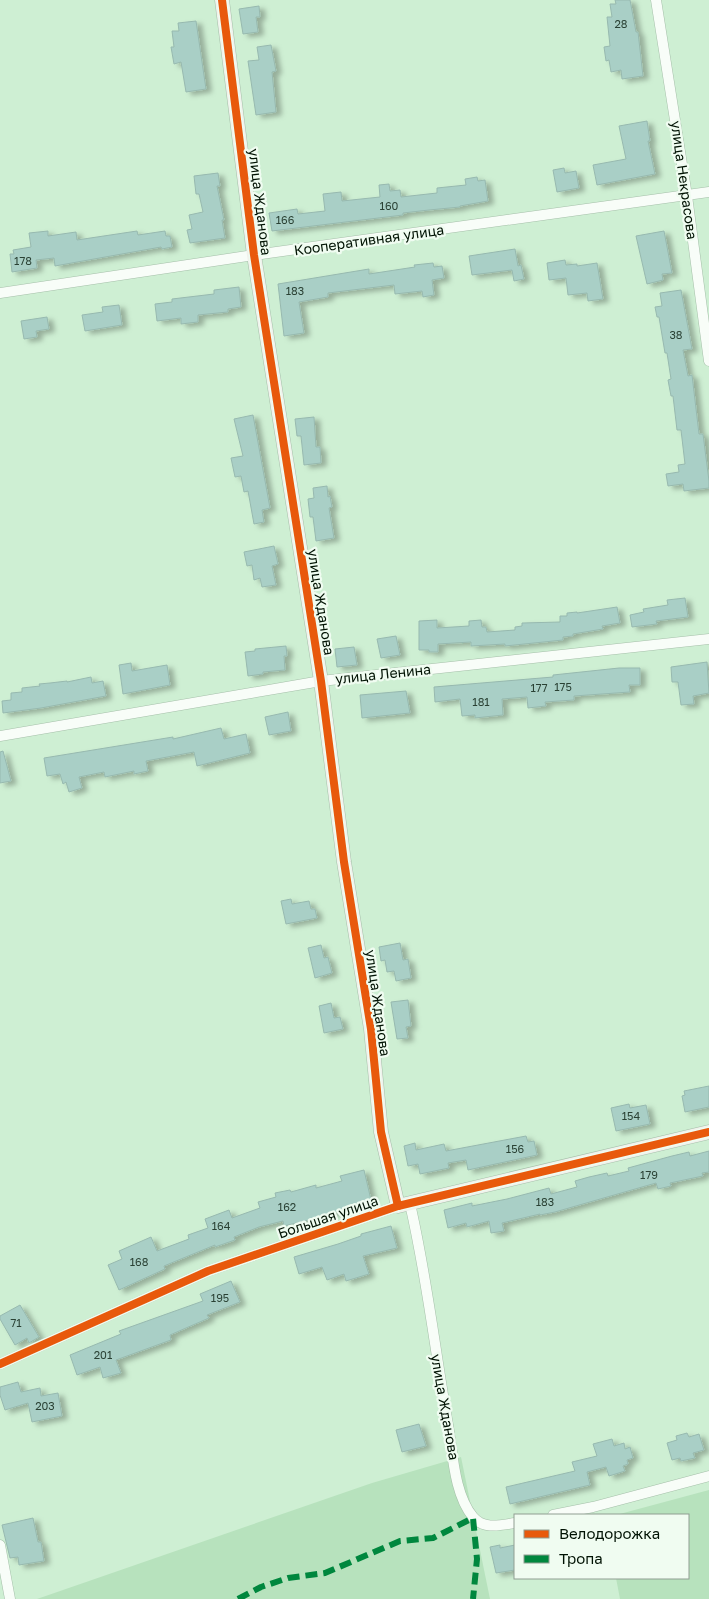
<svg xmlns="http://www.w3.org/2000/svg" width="709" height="1599" viewBox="0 0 709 1599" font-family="'Golos Text',sans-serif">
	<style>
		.green { fill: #b7e2bd }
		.building { fill: #a9cfc6; stroke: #97b9af; filter: url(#shadow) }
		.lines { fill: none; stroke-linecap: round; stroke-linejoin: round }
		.street-casing { stroke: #a5bfa9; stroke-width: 11 }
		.secondary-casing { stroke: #a5bfa9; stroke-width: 15 }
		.street { stroke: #f8fdf8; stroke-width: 10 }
		.secondary { stroke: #f0f2ec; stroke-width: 14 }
		.quiet { stroke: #00873e; stroke-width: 6; stroke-dasharray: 12 6; stroke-linecap: butt }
		.cycleway-casing { stroke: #f0fcf1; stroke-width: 11 }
		.cycleway { stroke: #e8590c; stroke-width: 8 }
		.labels { text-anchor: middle; stroke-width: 4.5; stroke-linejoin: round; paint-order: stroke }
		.number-label { font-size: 11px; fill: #2a4134 }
		.street-label { font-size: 14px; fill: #001203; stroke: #f0fcf1 }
	</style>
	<defs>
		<filter id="shadow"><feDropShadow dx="5.5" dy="3" stdDeviation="2.5" flood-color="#0004"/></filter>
	</defs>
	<rect width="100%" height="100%" fill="#ceefd3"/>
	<!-- green -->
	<g class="green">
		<path d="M461 1457 490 1599H37L372 1483Z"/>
		<path d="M709 1490V1599H620L616 1578H688V1515H616Z"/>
	</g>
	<!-- building -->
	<g class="building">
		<path d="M615 0H630L636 32H638L643 76 622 79 621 70 611 72 609 60 606 61 604 47 610 46 607 17H612L610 4H616Z"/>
		<path d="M259 6 260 17H256L258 32 243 34 239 9Z"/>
		<path d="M196 21 206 89 186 92 181 62 174 64 171 47H174L172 31H179L178 23Z"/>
		<path d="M271 45 276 71 272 72 276 112 256 115 248 61 259 60 257 47Z"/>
		<path d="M647 121 650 141H648L655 174 597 185 593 165 626 159 619 126Z"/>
		<path d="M564 168 565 173 576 171 579 188 557 192 553 170Z"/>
		<path d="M218 173 220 186H217L224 220H222L225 238 190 243 187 230 192 229 189 215 203 212 199 194H196L194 176Z"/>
		<path d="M477 177 478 181 485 180 488 201 460 206V207L429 210 403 213V215L272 231 269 213 297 209 298 214 325 211 323 194 341 192 342 201 380 197 379 185 389 184 390 191 400 190 401 197 437 193V188L466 185 465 179Z"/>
		<path d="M48 231V236L76 232 77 240 137 231 138 235 165 231 166 236H170L172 247 162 249 161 247 55 266 54 258 36 260 37 268 12 272 10 254H14L13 250 31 247 29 233Z"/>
		<path d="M664 231 672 273 662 274 663 280 647 284 636 236Z"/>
		<path d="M515 249 518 266 521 265 524 279 514 281 512 270 472 275 469 256Z"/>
		<path d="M565 260 566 265 577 264V266L597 263 603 299 588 301 587 293 568 295 566 278 549 280 547 263Z"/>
		<path d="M433 263 434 267 442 266 444 278 432 280 434 295 423 297 422 291 395 294 394 285 328 293V297L299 302 304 333 284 336 278 284 369 269V274L415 267 414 265Z"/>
		<path d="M239 287 241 307 228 309V312L198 315V322L181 324V318L157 321 155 304 172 302V299L214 294V290Z"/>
		<path d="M681 290 692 349 683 350 688 376 692 375 699 434H703L709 481V488L684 491 683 484 668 486 666 474 679 472 678 465 685 464 681 430H677L673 396H671L668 380 671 379 667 353H665L659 317H657L655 307 662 306 660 293Z"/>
		<path d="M119 305 122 325 85 331 82 315 103 312 102 307Z"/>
		<path d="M47 317 49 329 36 331 37 337 24 339 21 321Z"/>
		<path d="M253 415 270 508 262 510 264 522 254 524 248 491 244 492 241 476 235 477 231 458 243 456 234 419Z"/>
		<path d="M314 417 316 447H320L321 463 304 465 301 436H297L295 419Z"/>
		<path d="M327 486 328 497 330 496 332 507 329 508 334 538 316 541 313 517H310L308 499 314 498 313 488Z"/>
		<path d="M274 546 278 564 272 566 276 585 262 587 260 578 254 580 252 565 247 566 244 552Z"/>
		<path d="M685 598 688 617 656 621 657 624 632 627 630 615 644 612 643 609 668 605 667 600Z"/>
		<path d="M617 607 620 623 602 626 603 629 573 634V636L563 637V640L505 646V644L471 646V642L438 644V652H429V650H419V621L437 620V628L469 626V621L481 620 482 627H486L487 632 515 630V627L522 626V623L560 622V616H567V613L577 612V613Z"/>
		<path d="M396 636 400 655 381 658 377 639Z"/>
		<path d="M286 646 287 656H284L285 670 263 672V674L248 676 245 652 255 651V649Z"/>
		<path d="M354 647 357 665 337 667 335 649Z"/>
		<path d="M707 662 709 693 693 696 694 704 681 705 678 682H672L671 667Z"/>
		<path d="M131 663 132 671 167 665 170 685 123 694 119 665Z"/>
		<path d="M619 668H640V685H629L630 692 574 696V700L545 702 546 706 528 708 527 697 502 699 503 715 475 718V715L462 716 460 699 435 702 434 687 553 677V675Z"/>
		<path d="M91 677 92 683 103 681 106 696 41 708 3 713 2 701 11 700V693L22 692V688L40 686 39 684 50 683 67 681V682Z"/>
		<path d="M406 691 410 713 362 718 360 695Z"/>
		<path d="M288 712 291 731 269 735 265 717Z"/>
		<path d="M221 728 224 739 246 734 250 753 197 766 194 752 146 761 148 771 134 774V771L105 777 104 772 79 777 82 788 69 792 66 782 63 784 60 774 47 776 44 758 173 737V739Z"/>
		<path d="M3 751 11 781 0 783V752Z"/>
		<path d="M291 899 292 904 309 901 311 909H315L317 918 286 924 281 901Z"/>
		<path d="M400 943 403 960 408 959 411 978 396 981 394 971 387 972 385 960 381 961 379 947Z"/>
		<path d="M321 945 324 958 328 957 332 973 315 978 308 948Z"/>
		<path d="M408 1000 411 1026 406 1027 408 1038 397 1039 391 1002Z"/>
		<path d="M331 1003 334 1018 340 1017 343 1029 324 1033 319 1006Z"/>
		<path d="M709 1086V1107L685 1112 682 1096 685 1095 684 1091Z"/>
		<path d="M629 1104 630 1108 646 1105 650 1124 616 1131 611 1108Z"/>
		<path d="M526 1136 528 1142 534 1141 537 1155 468 1170 466 1160 448 1163 449 1168 420 1174 418 1164 408 1166 404 1146 415 1143 416 1150 444 1144 446 1151Z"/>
		<path d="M709 1151V1172L702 1173 703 1176 670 1183 671 1186 658 1189 656 1183 555 1212 540 1215V1214L502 1223 504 1231 491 1233 489 1221 467 1227 466 1223 448 1228 444 1210 472 1203V1206L507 1199 549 1188 551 1194 577 1187 575 1181 589 1177 607 1173 608 1176 629 1171 628 1168 672 1156 689 1152 690 1156Z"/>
		<path d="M364 1170 371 1200 344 1207 345 1209 305 1221 284 1226 283 1221 259 1227 234 1237 235 1240 215 1247V1245L164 1266 165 1269 119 1290 108 1265 122 1259 119 1251 151 1237 157 1251 189 1239 188 1235 208 1228 205 1219 229 1210 232 1218 260 1208 258 1202 276 1197 275 1193 290 1190 291 1192 316 1185V1188L342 1181 340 1176Z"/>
		<path d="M391 1226 397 1248 363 1256 369 1274 346 1281 344 1274 327 1280 322 1267 299 1274 294 1257 338 1244 361 1236V1234Z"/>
		<path d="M231 1281 240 1302 207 1315 209 1318 170 1335 171 1340 116 1360 121 1373 103 1378 100 1367 77 1375 70 1355 121 1334 119 1331 203 1301 200 1294Z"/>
		<path d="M20 1305 39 1337 29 1343 27 1338 15 1345 0 1319V1316Z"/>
		<path d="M18 1382 21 1392 40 1388 41 1396 58 1393 62 1416 32 1422 28 1403 5 1410 0 1395V1387Z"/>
		<path d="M419 1424 426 1446 402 1452 396 1430Z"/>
		<path d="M687 1433 689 1437 699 1434 704 1450 693 1453 695 1458 681 1461 680 1458 672 1460 667 1443 677 1440 676 1436Z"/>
		<path d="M612 1439 614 1446 624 1443 625 1449 630 1447 633 1458 627 1460 628 1464 623 1466 625 1471 609 1476 606 1467 587 1472 590 1485 510 1504 506 1487 575 1471 572 1462 597 1456 593 1444Z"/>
		<path d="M33 1518 38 1542H41L44 1561 19 1565 18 1557 10 1558 2 1525Z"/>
		<path d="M500 1545V1548L515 1545V1570L496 1573 490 1547Z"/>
	</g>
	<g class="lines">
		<defs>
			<g id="street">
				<path d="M656 0 687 196 709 361"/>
				<path d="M0 293 254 255 709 192"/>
				<path d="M0 736 321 681 709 639"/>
				<path d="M410 1204C427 1277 435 1351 448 1425 453 1454 454 1494 473 1517 484 1530 501 1525 515 1523"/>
				<path d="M0 1364 208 1271 398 1206"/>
				<path d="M553 1515 593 1507 709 1476"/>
				<path d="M0 1545 10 1599"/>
			</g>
			<path id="secondary" d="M222 0 254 255 321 681 344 862 371 1029 381 1132 398 1206 709 1132"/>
		</defs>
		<!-- street casing -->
		<use href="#street" class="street-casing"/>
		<!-- secondary casing -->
		<use href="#secondary" class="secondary-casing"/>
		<!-- street -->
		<use href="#street" class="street"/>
		<!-- secondary -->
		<use href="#secondary" class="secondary"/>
		<!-- quiet -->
		<path class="quiet" d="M238 1599 261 1587 288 1578 325 1573 400 1541 433 1538 473 1518 477 1559 473 1599"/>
		<defs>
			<g id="cycleway">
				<path d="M222 0 254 255 321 681 344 862 371 1029 381 1132 398 1206"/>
				<path d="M0 1364 208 1271 398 1206 709 1132"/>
			</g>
		</defs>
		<!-- cycleway casing -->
		<use href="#cycleway" class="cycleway-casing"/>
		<!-- cycleway -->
		<use href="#cycleway" class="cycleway"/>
	</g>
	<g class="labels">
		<!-- number labels -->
		<g class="number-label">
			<text x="621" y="28">28</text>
			<text x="389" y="210">160</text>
			<text x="285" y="224">166</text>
			<text x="23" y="265">178</text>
			<text x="295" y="295">183</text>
			<text x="676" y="339">38</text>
			<text x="563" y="691">175</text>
			<text x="539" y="692">177</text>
			<text x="481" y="706">181</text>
			<text x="631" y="1120">154</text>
			<text x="515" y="1153">156</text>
			<text x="649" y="1179">179</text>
			<text x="545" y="1206">183</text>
			<text x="287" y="1211">162</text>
			<text x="221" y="1230">164</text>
			<text x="139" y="1266">168</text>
			<text x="220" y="1302">195</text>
			<text x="16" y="1327">71</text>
			<text x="103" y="1359">201</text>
			<text x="45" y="1410">203</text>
		</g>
		<!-- street labels -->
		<g class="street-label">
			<text transform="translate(684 180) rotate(82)" y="5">улица Некрасова</text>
			<text transform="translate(260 202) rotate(83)" y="5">улица Жданова</text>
			<text transform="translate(369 240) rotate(-8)" y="5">Кооперативная улица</text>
			<text transform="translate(321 602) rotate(81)" y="5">улица Жданова</text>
			<text transform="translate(383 674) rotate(-6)" y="5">улица Ленина</text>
			<text transform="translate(378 1003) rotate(82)" y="5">улица Жданова</text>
			<text transform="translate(328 1217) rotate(-19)" y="5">Большая улица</text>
			<text transform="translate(445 1407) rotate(80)" y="5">улица Жданова</text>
		</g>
	</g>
	<!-- legend -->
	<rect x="514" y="1514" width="175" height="65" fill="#f0fcf1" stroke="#909e92"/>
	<rect x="524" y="1530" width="25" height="8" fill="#e8590c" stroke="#909e92"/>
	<text x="559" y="1539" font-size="15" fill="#001203">Велодорожка</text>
	<rect x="524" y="1555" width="25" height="8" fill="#00873e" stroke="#909e92"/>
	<text x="559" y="1564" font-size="15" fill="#001203">Тропа</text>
</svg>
